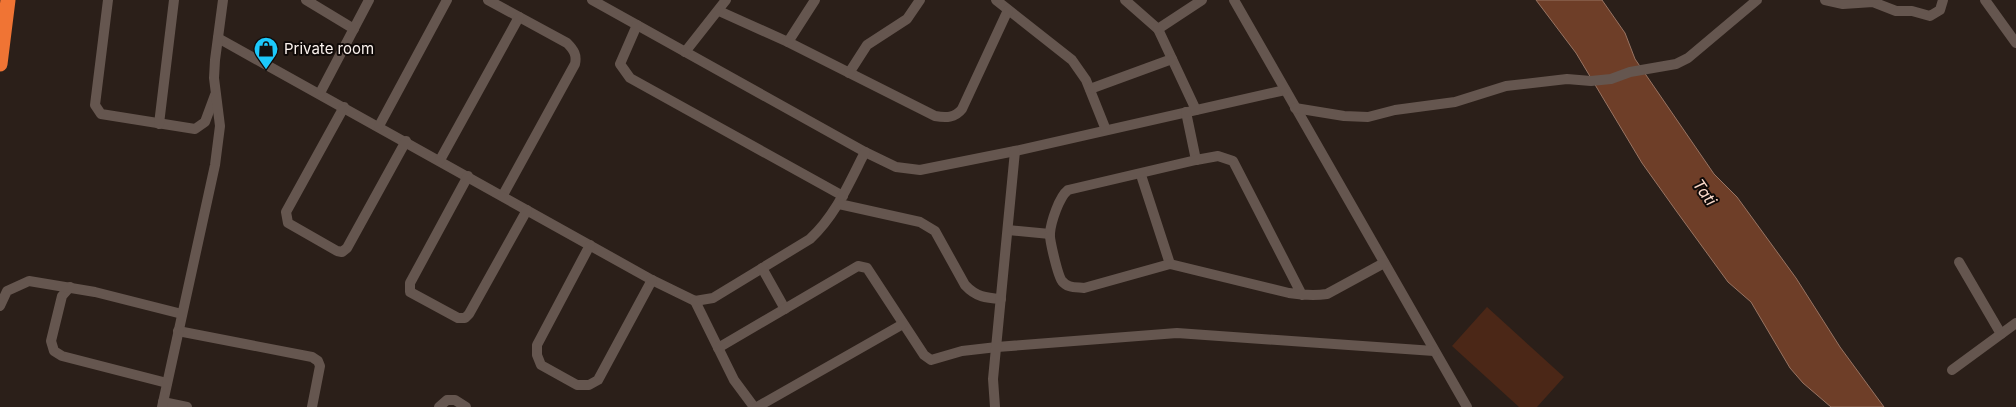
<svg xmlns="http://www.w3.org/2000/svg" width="2016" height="407" viewBox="0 0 2016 407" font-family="Inter,sans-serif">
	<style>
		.green { fill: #4b2717 }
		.water { fill: #6e3e28; stroke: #987463 }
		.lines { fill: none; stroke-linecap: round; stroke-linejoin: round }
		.minor { stroke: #65564f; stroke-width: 10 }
		.highway { stroke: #f07434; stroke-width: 15 }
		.labels { text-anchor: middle; stroke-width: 4; stroke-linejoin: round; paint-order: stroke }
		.poi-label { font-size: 15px; fill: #fbf2ee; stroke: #100a08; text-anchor: start }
		.water-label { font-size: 16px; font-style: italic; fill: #fcdbcc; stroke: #100a08 }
	</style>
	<rect width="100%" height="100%" fill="#2b1f19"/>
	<!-- green -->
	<path class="green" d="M1487 307 1564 377 1537 407H1519L1452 346Z"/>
	<!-- water -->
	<path class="water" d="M1536 0H1602L1625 33 1635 59 1714 174 1737 197 1796 278 1840 347 1884 407H1831L1803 383 1790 368 1751 302 1728 282 1677 212 1642 163 1576 53Z"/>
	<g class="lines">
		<!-- minor -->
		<g class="minor">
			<path d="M108 0 95 105 101 114 195 129 205 122 215 95"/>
			<path d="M306 0 354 29"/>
			<path d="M488 0 567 43C574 50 577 55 575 64L503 195"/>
			<path d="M592 0 865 152 896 167 920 170 1015 151 1285 90"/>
			<path d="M996 0 1072 60 1086 80 1106 130"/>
			<path d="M1125 0 1158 29 1196 110"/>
			<path d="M1234 0 1467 407"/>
			<path d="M1825 0 1843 4 1873 2 1896 11H1912L1930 16 1940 10 1943 0"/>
			<path d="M1985 0 2016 43"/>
			<path d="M719 11 788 42 935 116C946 118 955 118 962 109L1008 10"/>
			<path d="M637 25 620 64 630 78 843 196"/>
			<path d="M1158 29 1202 0"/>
			<path d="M218 38 652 280 695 301 713 298 810 239C836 215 849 183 865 152"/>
			<path d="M788 42 815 0"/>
			<path d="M685 52 726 0"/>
			<path d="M849 73 867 45 907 19 920 0"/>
			<path d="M1090 89 1172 59"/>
			<path d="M320 93 369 0"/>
			<path d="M344 107 286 212 288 223 337 251 342 252 347 248 406 141"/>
			<path d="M1295 108 1344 116 1368 117 1395 110 1455 102 1506 86 1567 79 1591 81 1611 79 1630 72 1676 64 1688 58 1757 0"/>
			<path d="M1186 112 1196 160"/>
			<path d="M159 124 174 0"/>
			<path d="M379 126 447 0"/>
			<path d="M440 160 519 17"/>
			<path d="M1141 175 1170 264"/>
			<path d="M468 176 410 283V292L458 318H465L469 314 527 210"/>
			<path d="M839 204 920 222 935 231 965 285C976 297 986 298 1001 299"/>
			<path d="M1008 230 1050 234"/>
			<path d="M590 245 537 345V355L541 365 577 385H589L598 380 652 280"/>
			<path d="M1959 262 2001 334"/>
			<path d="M762 268 785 309"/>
			<path d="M70 287 62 296 51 341 54 351 62 356 167 383"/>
			<path d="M1302 295 1233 161 1218 156 1196 160 1068 190C1059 197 1051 222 1050 233 1049 239 1058 276 1062 281 1067 288 1076 287 1084 288L1170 264 1289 293C1302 295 1314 296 1327 294L1384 263"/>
			<path d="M695 301 734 380 754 407"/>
			<path d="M0 306 7 291 29 281 95 292 182 314"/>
			<path d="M178 331 312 357 318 361 320 366 312 407"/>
			<path d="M718 348 858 266 867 268 924 355 931 360 962 351 997 347 1177 333 1434 351"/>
			<path d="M1952 370 2016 323"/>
			<path d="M163 402 187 407"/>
			<path d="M162 407 215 165 220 126 214 78 215 60 223 0"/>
			<path d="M439 407 447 400H455L466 407"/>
			<path d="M757 407 903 324"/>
			<path d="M995 407 993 379 1015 151"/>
		</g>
		<!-- highway -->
		<path class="highway" d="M0 64 8 0"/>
	</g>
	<!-- icons -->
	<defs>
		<symbol id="shop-pin" viewBox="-11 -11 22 30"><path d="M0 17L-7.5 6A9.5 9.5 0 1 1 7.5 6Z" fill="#1cc9fc" stroke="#100a08"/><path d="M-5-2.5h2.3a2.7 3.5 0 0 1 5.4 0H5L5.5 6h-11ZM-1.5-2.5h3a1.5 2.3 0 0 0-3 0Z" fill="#111"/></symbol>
	</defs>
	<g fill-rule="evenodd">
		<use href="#shop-pin" x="252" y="35" width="28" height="38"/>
	</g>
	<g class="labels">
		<!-- poi labels -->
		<g class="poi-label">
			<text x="284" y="54">Private room</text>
		</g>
		<!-- water labels -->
		<g class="water-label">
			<text transform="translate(1705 192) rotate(55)" y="6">Tati</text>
		</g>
	</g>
</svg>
